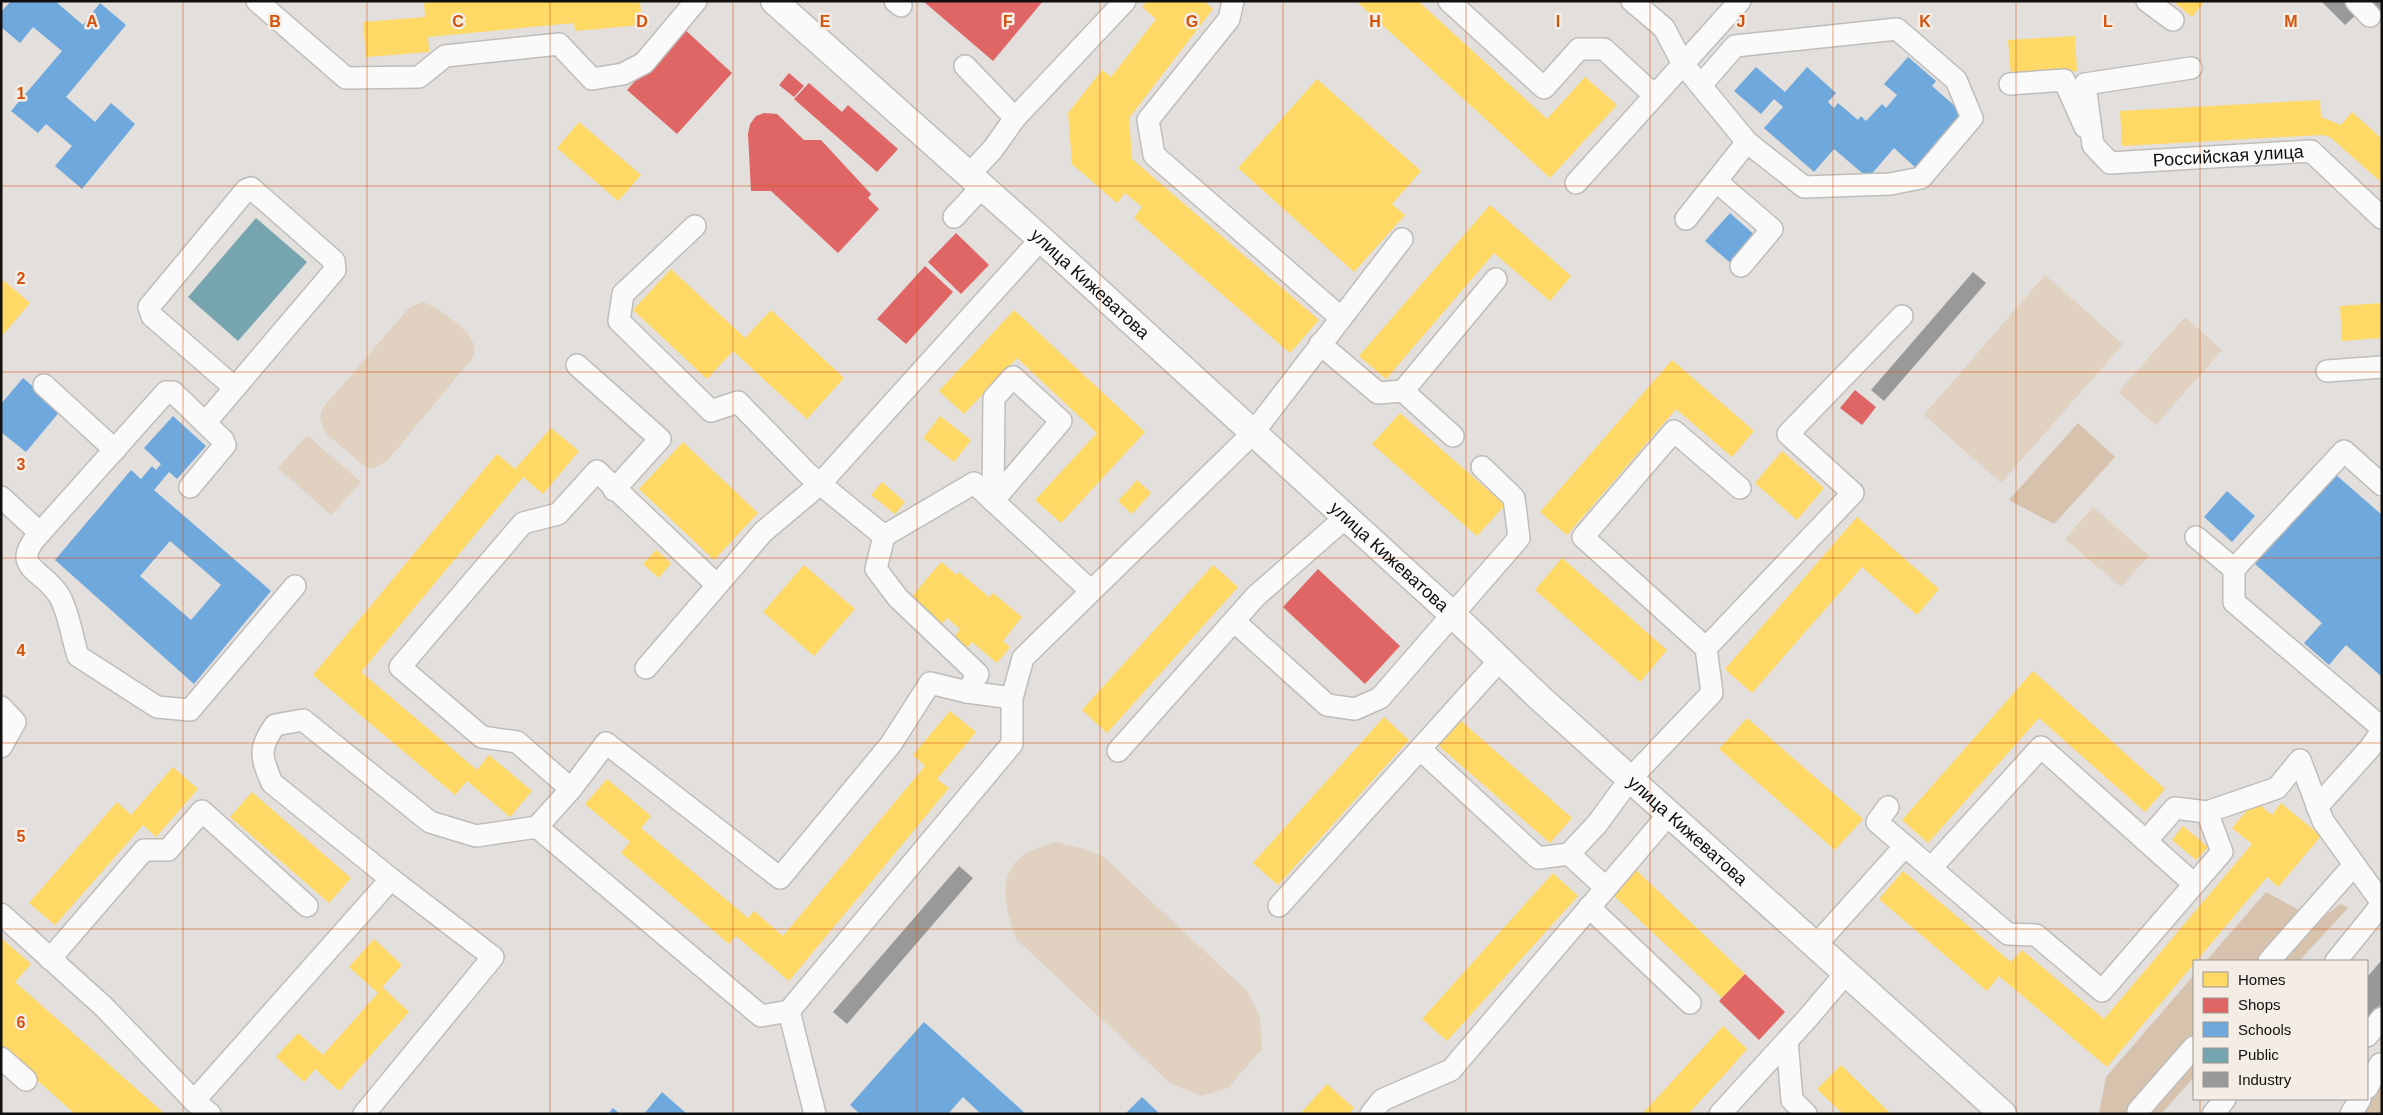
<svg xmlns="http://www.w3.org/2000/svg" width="2383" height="1115" viewBox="0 0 2383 1115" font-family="Helvetica,sans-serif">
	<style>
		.green { fill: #e1d1c1 }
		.forest { fill: #d7c2ad }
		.homes { fill: #ffd966 }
		.shops { fill: #e06666 }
		.schools { fill: #6fa8dc; fill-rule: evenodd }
		.public { fill: #76a5af }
		.industry { fill: #999 }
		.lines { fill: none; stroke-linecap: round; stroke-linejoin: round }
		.minor-casing { stroke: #bfbdba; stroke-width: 24 }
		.major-casing { stroke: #bfbdba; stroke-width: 29 }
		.minor { stroke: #fbfafa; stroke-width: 21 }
		.major { stroke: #fbfafa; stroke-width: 26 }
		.grid { fill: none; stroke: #d3520c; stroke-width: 1; stroke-opacity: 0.55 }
		.labels { text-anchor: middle; stroke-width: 5; stroke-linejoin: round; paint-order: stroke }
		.street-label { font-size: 18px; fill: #12100e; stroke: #f3ede6 }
		.grid-label { font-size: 16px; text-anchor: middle; font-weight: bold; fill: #d3520c; stroke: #f3ede6; stroke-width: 5; stroke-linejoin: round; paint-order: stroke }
	</style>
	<rect width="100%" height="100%" fill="#e2dfdc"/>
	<!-- green -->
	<g class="green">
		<path d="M2045 275 2123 344 2001 483 1924 415Z"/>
		<path d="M422 302C435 304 465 328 472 340 475 345 474 350 474 356L387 461 374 468 366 467 325 433 320 418 322 409 409 308Z"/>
		<path d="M2185 317 2222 350 2156 425 2118 392Z"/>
		<path d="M307 435 361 482 331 515 278 468Z"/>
		<path d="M2093 507 2149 556 2121 587 2065 539Z"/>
		<path d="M1055 842 1081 848 1104 857 1247 991 1260 1017 1262 1049 1228 1088 1201 1096 1170 1083 1016 939C1007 913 995 877 1022 856 1030 850 1045 846 1055 842Z"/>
	</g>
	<!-- forest -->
	<g class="forest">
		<path d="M2078 423 2115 457 2054 524 2009 500Z"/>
		<path d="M2266 892 2297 909 2316 922 2341 904 2348 908 2299 961H2206Z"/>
		<path d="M2194 975V1077L2162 1113 2099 1114 2106 1077Z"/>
		<path d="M2382 1081V1114H2357Z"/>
	</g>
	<!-- homes -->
	<g class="homes">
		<path d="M438 1H640L642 25 575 31 574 23 428 37 429 52 366 57 363 22 425 17 424 3Z"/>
		<path d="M1147 1H1204L1213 9 1129 118 1132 159 1319 320 1290 353 1134 218 1142 207 1125 193 1117 203 1072 164 1068 113 1102 70 1111 77 1156 19 1142 7Z"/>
		<path d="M1356 1H1418L1547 119 1585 77 1617 105 1550 178Z"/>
		<path d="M2173 1H2205L2192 17Z"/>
		<path d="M2075 36 2077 71 2011 75 2008 40Z"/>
		<path d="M1317 79 1421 171 1392 204 1405 215 1354 272 1238 168Z"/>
		<path d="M2320 100 2321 117 2341 125 2352 112 2382 139V183L2330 137 2322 135 2122 146 2120 111Z"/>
		<path d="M579 122 641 175 618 201 557 148Z"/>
		<path d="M1490 205 1571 276 1550 301 1494 253 1386 379 1359 356Z"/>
		<path d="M671 269 745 338 771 310 844 378 807 419 733 351 707 379 633 310Z"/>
		<path d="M3 280 30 303 1 337V283Z"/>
		<path d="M2382 303V338L2342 341 2340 306Z"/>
		<path d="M1014 310 1145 432 1061 523 1035 500 1097 433 1017 358 964 414 939 391Z"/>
		<path d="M1672 360 1754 431 1732 457 1676 409 1567 535 1540 512Z"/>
		<path d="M1400 413 1505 505 1477 536 1372 444Z"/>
		<path d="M940 416 971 440 954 462 923 438Z"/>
		<path d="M551 428 579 451 543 494 523 477 361 672 477 770 489 755 532 791 510 817 467 781 455 795 313 675 497 454 515 469Z"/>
		<path d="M683 442 758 513 714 560 639 489Z"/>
		<path d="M1782 451 1824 488 1797 520 1755 483Z"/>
		<path d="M1137 480 1151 493 1132 514 1118 501Z"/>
		<path d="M882 482 905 502 895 514 871 495Z"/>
		<path d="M1857 517 1939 589 1917 615 1862 567 1752 693 1725 669Z"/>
		<path d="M656 550 671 563 659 578 643 564Z"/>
		<path d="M1562 558 1667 650 1640 682 1535 590Z"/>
		<path d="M941 562 957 575 959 572 989 597 993 593 1022 617 1003 641 1010 647 997 663 972 642 964 651 952 640 960 629 947 618 940 626 909 600Z"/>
		<path d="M804 565 855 609 814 656 763 612Z"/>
		<path d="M1213 565 1238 587 1107 733 1082 710Z"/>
		<path d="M2033 671 2165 789 2145 812 2039 718 1928 843 1902 820Z"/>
		<path d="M950 711 976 732 937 779 949 788 789 981 736 936 729 944 621 853 630 842 585 804 607 779 651 816 641 828 748 918 754 911 783 936 925 766 913 755Z"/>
		<path d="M1384 717 1409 740 1278 885 1253 863Z"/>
		<path d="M1747 718 1863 819 1835 850 1719 749Z"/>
		<path d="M1461 721 1572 818 1550 843 1439 746Z"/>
		<path d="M173 767 198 789 156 837 143 825 55 925 29 903 117 802 131 815Z"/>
		<path d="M252 792 351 878 329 903 230 817Z"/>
		<path d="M2255 801 2272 815 2281 803 2321 836 2278 887 2267 877 2107 1067 1999 976 1987 991 1879 899 1903 871 2011 962 2022 950 2104 1019 2252 844 2232 828Z"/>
		<path d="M2183 826 2208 847 2196 860 2172 840Z"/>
		<path d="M1635 869 1745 974 1722 998 1612 894Z"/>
		<path d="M1553 873 1578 896 1447 1041 1422 1019Z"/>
		<path d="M1 938 31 964 15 982 165 1114H75L1 1048Z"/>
		<path d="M374 939 402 965 382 987 409 1012 339 1091 315 1069 304 1082 276 1057 298 1033 323 1055 378 993 349 967Z"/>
		<path d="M1723 1026 1747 1049 1725 1074 1688 1114H1642Z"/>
		<path d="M1841 1065 1891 1114H1843L1817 1089Z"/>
		<path d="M1327 1084 1354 1108 1349 1114H1300Z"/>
	</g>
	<!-- shops -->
	<g class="shops">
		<path d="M923 1H1043L993 61Z"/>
		<path d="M683 28 732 73 677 134 627 90Z"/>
		<path d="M789 73 804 86 794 97 779 85Z"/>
		<path d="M809 83 842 112 848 105 898 149 877 172 794 99Z"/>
		<path d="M764 113 777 114 804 140H821L871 194 868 198 879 209 838 253 771 191H751L748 134 750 124 756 116Z"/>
		<path d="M956 233 989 265 961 294 928 262Z"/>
		<path d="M925 266 953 292 906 344 877 319Z"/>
		<path d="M1855 390 1876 407 1862 425 1840 408Z"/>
		<path d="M1318 569 1400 646 1365 684 1283 607Z"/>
		<path d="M1745 974 1785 1012 1759 1040 1719 1001Z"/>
	</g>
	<!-- schools -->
	<g class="schools">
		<path d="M11 1H55L83 25 100 3 126 25 66 97 95 122 111 103 135 124 82 189 55 166 72 146 46 124 38 133 11 111 62 51 33 27 20 43 1 27V12Z"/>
		<path d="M1908 57 1936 81 1932 86 1965 115 1917 169 1894 148 1868 178 1834 149 1814 172 1764 128 1783 107 1774 99 1761 114 1734 91 1756 67 1785 92 1807 67 1836 93 1828 102 1834 108 1838 103 1858 120 1861 116 1866 121 1882 104 1886 108 1897 95 1884 84Z"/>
		<path d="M1730 213 1758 238 1734 266 1705 241Z"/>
		<path d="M23 378 61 410 26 452 1 432V404Z"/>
		<path d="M173 416 206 446 177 479 169 472 154 490 271 591 194 684 55 560 131 470 141 479 152 466 156 470 161 464 144 448ZM170 541 221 585 191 620 140 576Z"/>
		<path d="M2335 474 2382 515V677L2346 645 2329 665 2304 643 2322 623 2255 564Z"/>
		<path d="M2227 491 2255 516 2232 542 2204 517Z"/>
		<path d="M924 1022 1026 1114H981L963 1097 948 1114H860L850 1105Z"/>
		<path d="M662 1092 687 1114H644Z"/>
		<path d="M1142 1097 1160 1114H1125Z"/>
		<path d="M613 1108 620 1114H608Z"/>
	</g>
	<!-- public -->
	<path class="public" d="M256 218 307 262 238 341 188 297Z"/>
	<!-- industry -->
	<g class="industry">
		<path d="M2321 1H2344L2357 14 2345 25Z"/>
		<path d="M2368 1H2382V16Z"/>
		<path d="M1973 272 1986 283 1884 401 1871 390Z"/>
		<path d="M959 866 973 878 847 1024 833 1012Z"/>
		<path d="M2382 960V1003L2367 1020V977Z"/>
	</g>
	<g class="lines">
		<defs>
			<g id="minor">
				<path d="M257 1 346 78 419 77 445 56 559 44 592 79 623 74 644 63 696 1"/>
				<path d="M895 1 901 6"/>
				<path d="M1233 1 1229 19 1148 120 1154 155 1340 317"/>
				<path d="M1449 1 1544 88 1579 49H1604L1654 95"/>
				<path d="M1632 1 1664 28 1683 64 1747 142 1804 187 1890 184 1921 178 1972 118 1956 80 1897 29 1735 46 1702 84"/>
				<path d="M2147 1 2173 20"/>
				<path d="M2356 1 2370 16"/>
				<path d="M965 66 1015 118 993 149 968 176"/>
				<path id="s1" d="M2191 68 2085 84 2093 145 2110 163 2311 151 2382 218"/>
				<path d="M2010 84 2064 80 2085 127"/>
				<path d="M1015 118 1125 1"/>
				<path d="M1716 181 1772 229 1741 266"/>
				<path d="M1576 183 1740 1"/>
				<path d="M954 217 981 188"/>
				<path d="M1686 219 1747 142"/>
				<path d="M695 226 623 294 619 321 711 411 738 402 808 474 884 536 974 483 1091 591"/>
				<path d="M1320 344 1378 393 1403 391 1453 436"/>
				<path d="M577 365 660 439 614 490"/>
				<path d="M2327 371 2382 367"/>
				<path d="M1013 377 1061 421 993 501 994 398Z"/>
				<path d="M44 385 115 450"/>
				<path d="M1403 391 1496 279"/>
				<path d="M2382 485 2344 451 2234 569V602L2382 728"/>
				<path d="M190 487 225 445 223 440 205 423"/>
				<path d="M1 497 40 533 166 392H173L205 423 335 270 334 261 251 188 246 190 149 307 152 316 235 388"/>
				<path d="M40 533C7 569 45 569 60 597 69 614 72 637 78 656L157 707 190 710 295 586"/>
				<path d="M884 536 876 569 898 598 978 674 967 692"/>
				<path d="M2196 537 2234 569"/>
				<path d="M1234 621 1327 705 1355 709 1380 698 1519 538 1514 498 1482 467"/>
				<path d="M1706 648 1853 493 1788 434 1902 316"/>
				<path d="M646 668 763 532 820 484 1041 239"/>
				<path d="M1 707 15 722 1 747"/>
				<path d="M1420 749 1538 858 1569 854 1597 824 1630 779 1712 693 1706 648 1583 537 1674 431 1740 488"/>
				<path d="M1118 751 1256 596 1345 518"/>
				<path d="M571 789 606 743 780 878 891 744 930 683 967 692 1012 698"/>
				<path d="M1888 807 1877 822 1905 846"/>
				<path d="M2317 807 2370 748 2382 731"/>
				<path d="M537 827 571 789 517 742 482 737 400 667 523 523 558 514 597 471 717 585"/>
				<path d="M2146 841 2175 808 2207 812"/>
				<path d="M1569 854 1606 888"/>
				<path d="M1931 868 2041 747 2194 884"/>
				<path d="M1279 906 1499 661"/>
				<path d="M1589 907 1690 1003"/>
				<path d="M1 914 104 1007 194 1101 210 1114"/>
				<path d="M1816 945 1905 846 2008 934 2036 935 2102 991 2222 852 2207 812 2277 788 2300 760 2323 821 2382 903"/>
				<path d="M50 959 144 850H168L202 811 307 906"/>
				<path d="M2269 961 2354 865"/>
				<path d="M2336 961 2382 904"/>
				<path d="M789 1011 815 1114"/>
				<path d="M2367 1036 2382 1018"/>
				<path d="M1787 1041 1792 1100 1806 1114"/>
				<path d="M1 1058 26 1080"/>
				<path d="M2367 1088 2380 1064"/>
				<path d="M194 1101 391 879 272 783C261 757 258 749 275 725L303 720 430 822 476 836 537 827 761 1016 789 1011 1012 744V698L1023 658 1253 433 1402 239"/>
				<path d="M2138 1111 2194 1047"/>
				<path d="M364 1114 493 957 391 879"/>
				<path d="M1371 1114 1382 1100 1451 1070 1669 814"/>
				<path d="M1720 1114 1806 1020 1846 973"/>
				<path d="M2213 1114 2225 1099"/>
				<path d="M2351 1114 2360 1099"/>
			</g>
			<g id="major">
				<path id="s2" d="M774 1 1041 239 1452 614 1540 698 2003 1114"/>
			</g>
		</defs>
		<!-- minor casing -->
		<use href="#minor" class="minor-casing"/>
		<!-- major casing -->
		<use href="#major" class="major-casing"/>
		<!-- minor -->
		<use href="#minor" class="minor"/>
		<!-- major -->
		<use href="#major" class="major"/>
	</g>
	<!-- grid -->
	<path class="grid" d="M183 1V1114M367 1V1114M550 1V1114M733 1V1114M917 1V1114M1100 1V1114M1283 1V1114M1466 1V1114M1650 1V1114M1833 1V1114M2016 1V1114M2200 1V961M1 186H2382M1 372H2382M1 558H2382M1 743H2382M1 929H2382M2200 1099V1114"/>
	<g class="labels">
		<!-- street labels -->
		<g class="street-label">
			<text dy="6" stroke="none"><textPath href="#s1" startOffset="312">Российская улица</textPath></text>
			<text dy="6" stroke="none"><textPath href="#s2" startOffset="424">улица Кижеватова</textPath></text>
			<text dy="6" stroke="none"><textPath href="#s2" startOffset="829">улица Кижеватова</textPath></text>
			<text dy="6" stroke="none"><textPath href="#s2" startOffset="1234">улица Кижеватова</textPath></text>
		</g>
	</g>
	<g class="grid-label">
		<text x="92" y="27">A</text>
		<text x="275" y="27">B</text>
		<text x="458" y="27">C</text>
		<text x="642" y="27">D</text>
		<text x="825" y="27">E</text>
		<text x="1008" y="27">F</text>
		<text x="1192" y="27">G</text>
		<text x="1375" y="27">H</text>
		<text x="1558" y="27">I</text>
		<text x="1741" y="27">J</text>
		<text x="1925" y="27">K</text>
		<text x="2108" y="27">L</text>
		<text x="2291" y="27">M</text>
		<text x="21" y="99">1</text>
		<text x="21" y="284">2</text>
		<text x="21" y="470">3</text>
		<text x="21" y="656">4</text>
		<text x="21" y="842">5</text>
		<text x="21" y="1028">6</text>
	</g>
	<!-- border -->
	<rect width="2383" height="1115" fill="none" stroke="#12100e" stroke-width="5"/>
	<!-- legend -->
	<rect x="2193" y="960" width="175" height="140" fill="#f3ede6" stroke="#999590"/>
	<rect x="2203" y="972" width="25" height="15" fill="#ffd966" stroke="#999590"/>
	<text x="2238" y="985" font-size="15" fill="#12100e">Homes</text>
	<rect x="2203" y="998" width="25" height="15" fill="#e06666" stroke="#999590"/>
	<text x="2238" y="1010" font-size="15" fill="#12100e">Shops</text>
	<rect x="2203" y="1022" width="25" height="15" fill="#6fa8dc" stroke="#999590"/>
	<text x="2238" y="1035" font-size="15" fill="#12100e">Schools</text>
	<rect x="2203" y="1048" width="25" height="15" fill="#76a5af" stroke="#999590"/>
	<text x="2238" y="1060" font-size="15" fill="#12100e">Public</text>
	<rect x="2203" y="1072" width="25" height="15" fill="#999999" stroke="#999590"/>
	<text x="2238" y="1085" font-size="15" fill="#12100e">Industry</text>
</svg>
